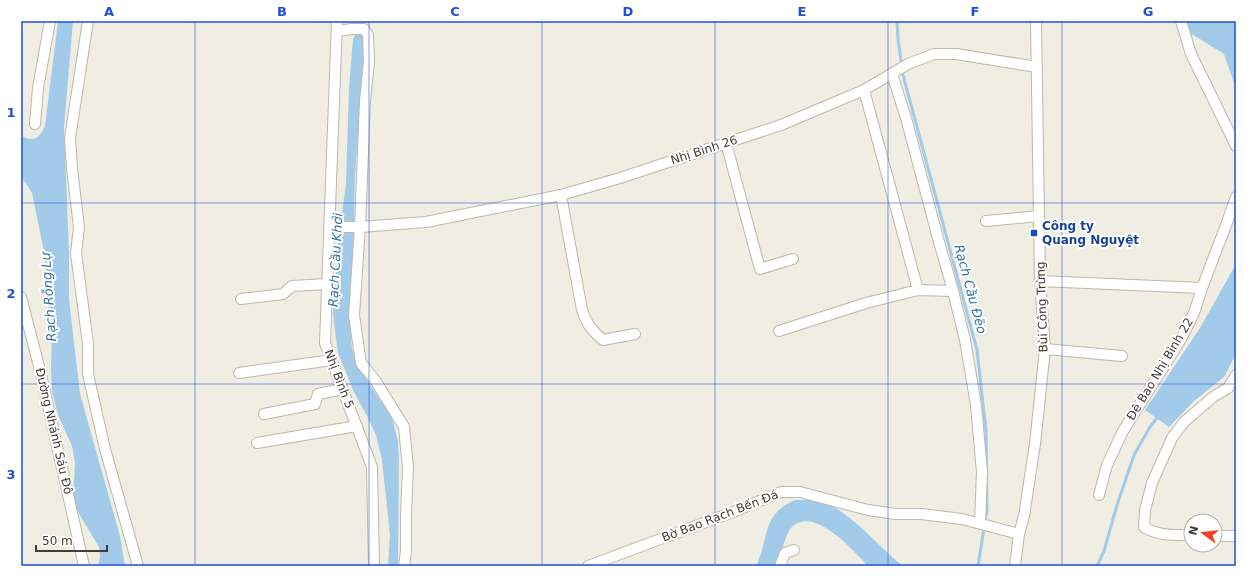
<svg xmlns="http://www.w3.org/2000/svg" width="1257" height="587" viewBox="0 0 1257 587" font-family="'DejaVu Sans',sans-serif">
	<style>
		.water { fill: #a2cbea }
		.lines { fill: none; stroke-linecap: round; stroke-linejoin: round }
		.stream { stroke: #a2cbea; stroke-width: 3 }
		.minor-casing { stroke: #beb7aa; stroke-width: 12 }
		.minor { stroke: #fff; stroke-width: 10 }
		.grid { fill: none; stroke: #1d4ed8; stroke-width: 1; stroke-opacity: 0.55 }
		.transit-dot { fill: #1a4fb4; stroke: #fff; stroke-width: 1.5 }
		.labels { text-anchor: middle; stroke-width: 4; stroke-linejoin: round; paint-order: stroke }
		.street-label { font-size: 12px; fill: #423d34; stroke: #fff }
		.transit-label { font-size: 12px; font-weight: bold; fill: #164399; stroke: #fff; text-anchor: start }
		.water-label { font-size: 13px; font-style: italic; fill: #3572a5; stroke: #fff }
		.neatline { fill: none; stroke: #1d4ed8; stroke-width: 1.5 }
		.grid-label { font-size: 13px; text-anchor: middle; font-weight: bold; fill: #1d4ed8 }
	</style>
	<rect width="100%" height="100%" fill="#f0ede3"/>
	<!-- water -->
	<g class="water">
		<path d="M58 21H73L64 128 69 253V299L80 394 120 536 125 566H98L100 557 99 547 78 512 73 498 75 463 72 446 58 415 52 392 51 369 52 325 46 296 45 256 32 193 21 176V136C34 142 39 139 45 126Z"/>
		<path d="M1187 21H1236V89L1224 54 1190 33Z"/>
		<path d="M356 33 366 35 355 173 353 264 350 321 352 349 357 365 392 418 398 441 399 459 398 566H388L390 535 382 460 376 435 367 416 354 392 338 353 335 332 333 313 338 245 346 183 349 88 353 39Z"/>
		<path d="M1236 264V353L1225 376 1193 402 1169 427 1145 410 1200 328Z"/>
		<path d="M795 500C803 500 813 499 820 501 850 510 878 547 903 566H868C854 551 813 504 791 528 785 534 781 557 778 566H756C770 537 761 515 795 500Z"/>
	</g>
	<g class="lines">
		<!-- stream -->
		<g class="stream">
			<path d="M897 21 898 39 903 75 977 350 986 431 987 509 978 566"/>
			<path d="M1097 566 1104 551 1117 505 1134 455 1150 427 1159 415"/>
		</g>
		<defs>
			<g id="minor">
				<path d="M88 21 70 138 72 169 79 227 76 253 88 344V374L105 449 138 566"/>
				<path d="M337 21 325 343 372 467 374 566"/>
				<path d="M1181 21 1191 54 1236 146"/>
				<path d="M337 31 352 29H364L368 35 369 62 365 101 360 227 354 315 361 363 375 380 404 427 408 468 406 515V551L404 566"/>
				<path d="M892 74 906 118 939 242 952 287 965 340 976 405 982 472 980 523"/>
				<path d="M864 90 918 290"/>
				<path d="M35 124 38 88 50 21"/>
				<path d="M726 143 760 269 793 259"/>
				<path d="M561 195 582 310C587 324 591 330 603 340L635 334"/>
				<path d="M986 221 1039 216"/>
				<path d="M330 227H360L426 222 561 195 620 178 781 125 864 90 908 64 934 54H956L1037 67"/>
				<path d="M1040 281 1202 288"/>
				<path d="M21 297 40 370 84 566"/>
				<path d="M241 299 283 294 292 286 327 284"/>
				<path d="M779 331 866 303 918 290 953 291"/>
				<path d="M1045 349 1122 356"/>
				<path d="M239 373 332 360"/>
				<path d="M264 414 315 404 318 394 343 389"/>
				<path d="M257 443 357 426"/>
				<path d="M1099 495 1107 465 1123 431 1181 339 1194 313 1202 288 1225 228 1236 197"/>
				<path d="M1191 535C1175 535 1158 536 1144 527L1145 510 1152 483 1172 438 1184 422 1213 397 1228 388 1236 375"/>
				<path d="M1215 536H1236"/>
				<path d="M588 566 733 512 781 492H800L868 510 896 514H921L962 519 1019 534"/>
				<path d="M780 566 785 553 794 550"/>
				<path d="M1015 566 1019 534 1024 516 1035 444 1045 349 1040 281 1036 21"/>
			</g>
		</defs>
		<!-- minor casing -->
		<use href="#minor" class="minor-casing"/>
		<!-- minor -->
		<use href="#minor" class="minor"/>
	</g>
	<!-- grid -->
	<path class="grid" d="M195 21V566M369 21V566M542 21V566M715 21V566M888 21V566M1062 21V566M21 203H1236M21 384H1236"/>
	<!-- markers -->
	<rect class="transit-dot" x="1030" y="229" width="8" height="8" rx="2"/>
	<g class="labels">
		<!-- street labels -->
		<g class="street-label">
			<text transform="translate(704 150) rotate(-18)" y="4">Nhị Bình 26</text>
			<text transform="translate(1042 307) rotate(-92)" y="4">Bùi Công Trừng</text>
			<text transform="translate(1160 369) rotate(-59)" y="4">Đê Bao Nhị Bình 22</text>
			<text transform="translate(339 379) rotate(69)" y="4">Nhị Bình 5</text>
			<text transform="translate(54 431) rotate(77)" y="4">Đường Nhánh Sáu Đô</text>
			<text transform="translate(720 516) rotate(-21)" y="4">Bờ Bao Rạch Bến Đá</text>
		</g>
		<!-- transit labels -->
		<g class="transit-label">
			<text x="1042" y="230">Công ty<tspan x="1042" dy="14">Quang Nguyệt</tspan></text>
		</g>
		<!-- water labels -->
		<g class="water-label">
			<text transform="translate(335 260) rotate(-87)" y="5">Rạch Cầu Khởi</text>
			<text transform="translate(971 289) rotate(75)" y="5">Rạch Cầu Đẽo</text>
			<text transform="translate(48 297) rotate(-94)" y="5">Rạch Rỗng Lự</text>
		</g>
	</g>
	<!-- border -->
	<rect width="1257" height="587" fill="none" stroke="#ffffff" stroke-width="44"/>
	<!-- north arrow -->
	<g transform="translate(1203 533) rotate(285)"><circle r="19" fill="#ffffff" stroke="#b3b1ae"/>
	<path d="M0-3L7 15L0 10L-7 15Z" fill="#eb441f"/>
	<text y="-6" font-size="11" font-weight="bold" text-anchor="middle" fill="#423d34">N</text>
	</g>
	<!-- scale -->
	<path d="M36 545v6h71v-6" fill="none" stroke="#423d34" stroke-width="2"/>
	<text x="42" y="545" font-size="12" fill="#423d34" stroke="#ffffff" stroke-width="3" paint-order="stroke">50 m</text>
	<rect x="22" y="22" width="1213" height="543" class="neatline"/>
	<g class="grid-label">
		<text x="109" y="16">A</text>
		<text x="282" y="16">B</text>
		<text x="455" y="16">C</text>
		<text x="628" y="16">D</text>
		<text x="802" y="16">E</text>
		<text x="975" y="16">F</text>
		<text x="1148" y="16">G</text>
		<text x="11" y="117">1</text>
		<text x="11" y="298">2</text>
		<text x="11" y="479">3</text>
	</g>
</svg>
